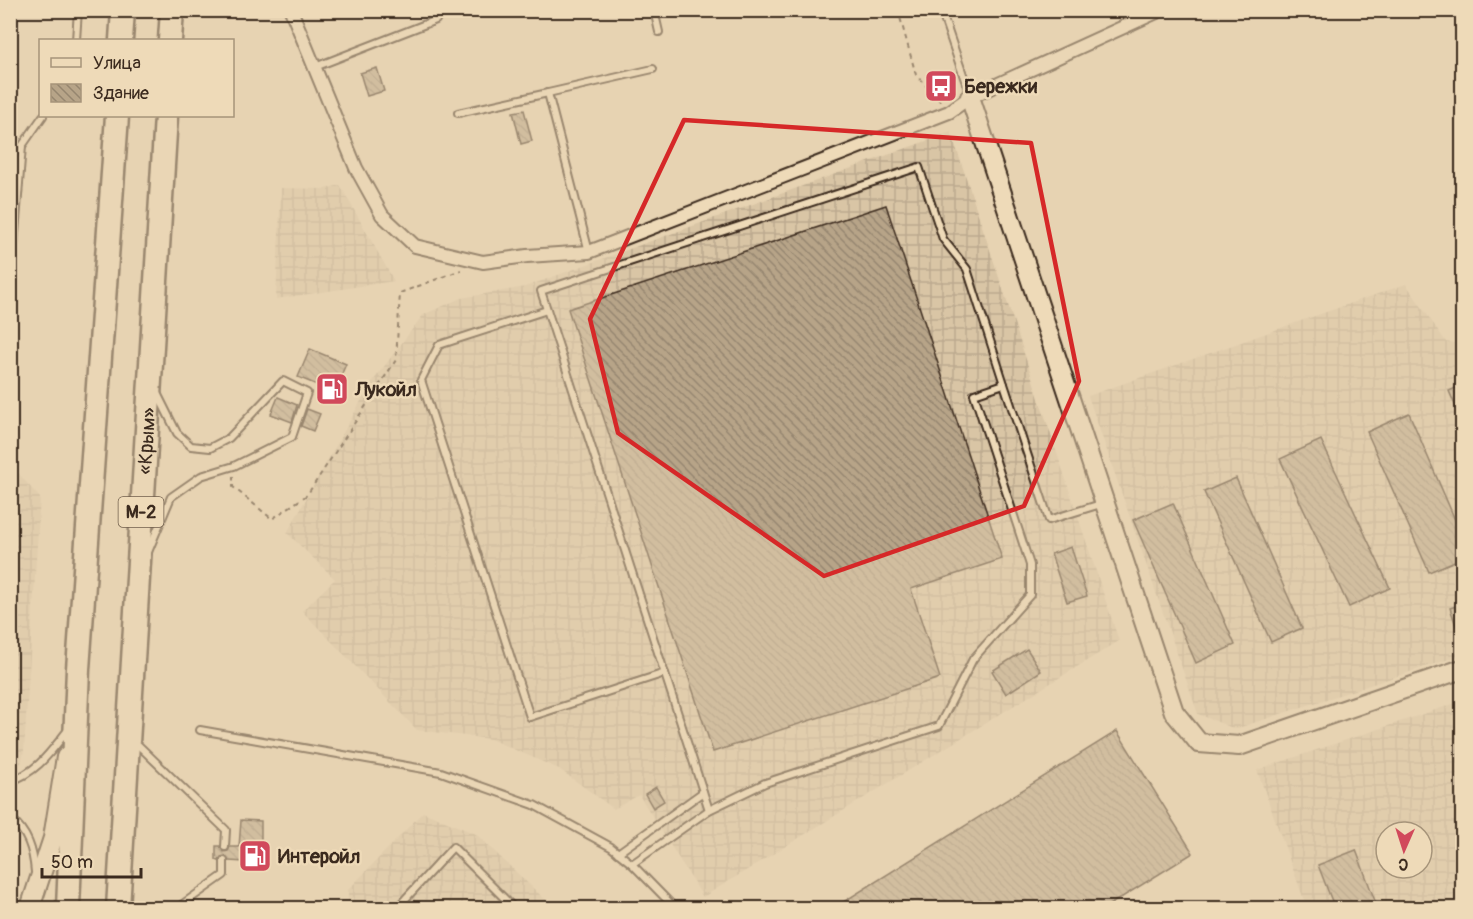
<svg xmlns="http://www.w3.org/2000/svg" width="1473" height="919" viewBox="0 0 1473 919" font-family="Pangolin,sans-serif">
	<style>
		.industrial { fill: url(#industrial-grid); fill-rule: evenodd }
		.building { fill: url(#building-back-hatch); stroke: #3b2a1e; stroke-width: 1.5 }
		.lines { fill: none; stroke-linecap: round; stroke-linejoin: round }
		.lane-casing { stroke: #3b2a1e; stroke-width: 10 }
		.street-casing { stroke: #3b2a1e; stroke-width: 16 }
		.secondary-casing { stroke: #3b2a1e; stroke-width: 22 }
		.highway-casing { stroke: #3b2a1e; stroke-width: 27 }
		.path { stroke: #3b2a1e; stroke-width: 2; stroke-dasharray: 4.5 4.5; stroke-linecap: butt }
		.lane { stroke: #eedab8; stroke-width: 6 }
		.street { stroke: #eedab8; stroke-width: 12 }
		.secondary { stroke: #eedab8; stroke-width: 18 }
		.highway { stroke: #eedab8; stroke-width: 22 }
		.marked { fill: none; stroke: #d62828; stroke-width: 4.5; stroke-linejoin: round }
		.labels { text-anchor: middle; stroke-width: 5; stroke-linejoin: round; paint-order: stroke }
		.shield { fill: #eedab8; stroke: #715f4c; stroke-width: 1.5 }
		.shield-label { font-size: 18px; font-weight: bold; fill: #3b2a1e }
		.poi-label { font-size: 20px; font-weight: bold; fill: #3b2a1e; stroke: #eedab8; text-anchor: start }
		.street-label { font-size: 20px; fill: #3b2a1e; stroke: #eedab8 }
	</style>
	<defs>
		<pattern id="industrial-grid" width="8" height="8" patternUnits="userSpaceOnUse" patternTransform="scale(1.5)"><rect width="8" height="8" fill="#d9c5a5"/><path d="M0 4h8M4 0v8" fill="none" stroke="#bba98e"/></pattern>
		<pattern id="building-back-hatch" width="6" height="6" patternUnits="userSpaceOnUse" patternTransform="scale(1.5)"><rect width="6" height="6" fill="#b7a488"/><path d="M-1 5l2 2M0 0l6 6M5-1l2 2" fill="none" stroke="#96866f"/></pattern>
	</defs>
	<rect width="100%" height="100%" fill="#e7d3b2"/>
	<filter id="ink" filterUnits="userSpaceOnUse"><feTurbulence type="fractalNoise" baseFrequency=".0167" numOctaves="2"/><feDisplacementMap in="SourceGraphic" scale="12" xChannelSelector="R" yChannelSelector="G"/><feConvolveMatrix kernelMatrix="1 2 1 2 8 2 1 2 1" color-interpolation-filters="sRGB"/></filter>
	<g filter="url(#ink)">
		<!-- industrial -->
		<g class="industrial">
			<path d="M951 132 1119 641 703 897 639 795 614 809 559 769 490 739 417 730 302 611 335 579 287 533 370 385 423 315 461 298 525 287Z"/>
			<path d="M340 185 394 281 276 299 281 188 325 189Z"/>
			<path d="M1406 284 1446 342 1462 344V655L1235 729 1198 714 1088 396Z"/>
			<path d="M11 465 40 498 24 751 11 804Z"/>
			<path d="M1456 703 1460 716 1462 715V904L1452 908H1307L1257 770ZM1386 832H1422V868H1386Z"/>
			<path d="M423 812 476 834 554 908H348V890Z"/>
		</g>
		<!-- building -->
		<g class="building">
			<path d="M377 68 384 91 367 96 360 73Z"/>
			<path d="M524 110 532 141 521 144 513 112Z"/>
			<path d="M886 205 1002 559 911 589 940 678 713 752 568 309Z"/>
			<path d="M310 349 346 364 334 392 298 377Z"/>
			<path d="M1462 385V421L1449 391Z"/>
			<path d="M278 397 297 405 292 422 271 414Z"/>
			<path d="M307 409 320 414 313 431 301 426Z"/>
			<path d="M1409 413 1462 536V558L1429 572 1367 432Z"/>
			<path d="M1321 440 1390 588 1349 607 1280 459Z"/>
			<path d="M1236 478 1302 628 1271 642 1204 492Z"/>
			<path d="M1173 503 1235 645 1196 663 1133 520Z"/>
			<path d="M1071 547 1087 596 1067 602 1051 554Z"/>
			<path d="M1462 604V639L1461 640 1450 608Z"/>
			<path d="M1027 649 1041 671 1006 694 992 671Z"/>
			<path d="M1117 731 1193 853 1103 909H832Z"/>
			<path d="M656 787 664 801 653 808 645 794Z"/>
			<path d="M241 820 261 821V863L229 861 225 856 221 857 219 861 216 860V846H220L224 852 228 851 230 847H239Z"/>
			<path d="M1356 850 1378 909H1335L1318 865Z"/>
		</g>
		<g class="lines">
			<defs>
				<g id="lane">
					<path d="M654 10 659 32"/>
					<path d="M941 10 970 95"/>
					<path d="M76 40 78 10"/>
					<path d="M315 67 436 20"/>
					<path d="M548 93 653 69"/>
					<path d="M458 113 548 93 589 252"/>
					<path d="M10 296 22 146 43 116"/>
					<path d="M547 310 439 345 421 380 530 717 665 673"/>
					<path d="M148 552 171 497 201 476 234 466 292 437 307 393 283 381 229 438 210 448 191 446 177 433 157 393"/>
					<path d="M200 730 441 772 534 805 611 847 632 864 675 908"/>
					<path d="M133 740 226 830 225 847"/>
					<path d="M10 781C38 772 51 751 68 730"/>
					<path d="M709 810 541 291 919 167 943 239 967 269 1004 384"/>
					<path d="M10 817C28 833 33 849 35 872"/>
					<path d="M618 853 703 792"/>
					<path d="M632 864 709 810 765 783 939 726 973 659 1030 595V565L974 394 1004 384 1049 520 1104 503"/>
					<path d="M177 908 224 875V861"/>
					<path d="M397 908 453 847 514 908"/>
				</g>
				<path id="street" d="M291 10 356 168 382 215 415 246 483 262 527 256 589 252 949 112 970 97 1161 10"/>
				<g id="secondary">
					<path d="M970 97 1174 712 1199 743 1239 746 1462 669"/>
					<path d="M30 908 53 838 66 757"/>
				</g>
				<g id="highway">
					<path d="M121 40 123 10"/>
					<path d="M170 40 172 10"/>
					<path d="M68 908 78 669 117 116"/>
					<path id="s1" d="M118 908 166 116"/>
				</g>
			</defs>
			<!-- lane casing -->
			<use href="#lane" class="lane-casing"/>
			<!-- street casing -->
			<use href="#street" class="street-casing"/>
			<!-- secondary casing -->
			<use href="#secondary" class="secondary-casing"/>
			<!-- highway casing -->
			<use href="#highway" class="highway-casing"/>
			<!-- path -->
			<g class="path">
				<path d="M898 10 916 75 940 101"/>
				<path d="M233 476V487L272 519 307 495 396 360 400 293 461 270"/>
			</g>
			<!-- lane -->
			<use href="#lane" class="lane"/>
			<!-- street -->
			<use href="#street" class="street"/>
			<!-- secondary -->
			<use href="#secondary" class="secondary"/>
			<!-- highway -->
			<use href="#highway" class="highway"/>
		</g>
	</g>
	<!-- marked area -->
	<path d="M0 0H1473V919H0ZM684 120 1031 143 1079 381 1024 506 824 576 618 433 590 319Z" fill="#e7d3b2" fill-opacity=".55" fill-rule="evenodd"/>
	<path class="marked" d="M684 120 1031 143 1079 381 1024 506 824 576 618 433 590 319Z"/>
	<!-- icons -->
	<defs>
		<symbol id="bus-square" viewBox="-11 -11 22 22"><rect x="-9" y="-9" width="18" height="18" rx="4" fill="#d1495b" stroke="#eedab8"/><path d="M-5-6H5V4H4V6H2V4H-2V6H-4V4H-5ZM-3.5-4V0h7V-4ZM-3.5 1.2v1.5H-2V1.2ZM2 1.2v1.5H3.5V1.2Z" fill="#fff"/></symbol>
		<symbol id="fuel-square" viewBox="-11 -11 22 22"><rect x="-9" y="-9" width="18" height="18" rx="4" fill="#d1495b" stroke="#eedab8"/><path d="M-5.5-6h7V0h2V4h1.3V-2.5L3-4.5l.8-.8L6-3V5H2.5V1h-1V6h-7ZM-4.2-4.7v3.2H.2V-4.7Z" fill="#fff"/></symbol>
	</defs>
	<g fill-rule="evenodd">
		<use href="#bus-square" x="922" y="67" width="38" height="38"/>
		<use href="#fuel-square" x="313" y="370" width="38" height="38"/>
		<use href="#fuel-square" x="236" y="837" width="38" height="38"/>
	</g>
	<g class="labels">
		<!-- shield labels -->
		<rect class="shield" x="118.5" y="497" width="45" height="30" rx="4.5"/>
		<g class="shield-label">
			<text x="141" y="518">М-2</text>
		</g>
		<!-- poi labels -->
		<g class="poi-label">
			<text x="964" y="93">Бережки</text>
			<text x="355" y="396">Лукойл</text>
			<text x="278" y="863">Интеройл</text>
		</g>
		<!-- street labels -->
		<g class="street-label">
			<text dy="7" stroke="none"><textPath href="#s1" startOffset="468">«Крым»</textPath></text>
		</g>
	</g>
	<!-- margin -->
	<rect width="1473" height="919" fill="none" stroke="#eedab8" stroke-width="36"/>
	<rect x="18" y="18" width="1437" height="883" fill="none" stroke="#3b2a1e" stroke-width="2" filter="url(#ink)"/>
	<!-- legend -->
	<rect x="39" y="39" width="195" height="78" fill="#eedab8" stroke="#a6947a" stroke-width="1.5"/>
	<rect x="51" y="58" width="30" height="9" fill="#eedab8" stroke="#a6947a" stroke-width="1.5"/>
	<text x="93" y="69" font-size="18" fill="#3b2a1e">Улица</text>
	<rect x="51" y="84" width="30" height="18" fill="url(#building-back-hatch)" stroke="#a6947a" stroke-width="1.5"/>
	<text x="93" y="99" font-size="18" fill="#3b2a1e">Здание</text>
	<!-- north arrow -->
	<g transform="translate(1404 850) rotate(183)"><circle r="28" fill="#eedab8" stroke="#a6947a" stroke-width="1.5"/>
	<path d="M0-4.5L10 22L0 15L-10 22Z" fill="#d1495b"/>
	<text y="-9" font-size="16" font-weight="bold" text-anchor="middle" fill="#3b2a1e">С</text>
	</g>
	<!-- scale -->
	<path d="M42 868v9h99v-9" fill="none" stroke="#3b2a1e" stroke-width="3"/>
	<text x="51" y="868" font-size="18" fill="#3b2a1e" stroke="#eedab8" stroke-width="4.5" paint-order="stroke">50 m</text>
</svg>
